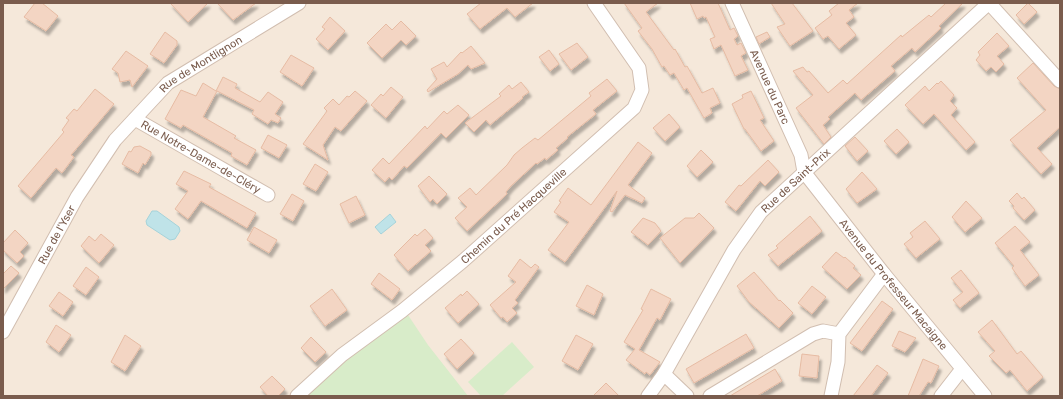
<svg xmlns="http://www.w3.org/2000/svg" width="1063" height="399" viewBox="0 0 1063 399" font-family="Rubik,sans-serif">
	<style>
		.residential { fill: #f5e8da }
		.green { fill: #d8ecc9 }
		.water { fill: #bfe3e8; stroke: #a5d3da }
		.building { fill: #f3d5c3; stroke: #e6bba3; filter: url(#shadow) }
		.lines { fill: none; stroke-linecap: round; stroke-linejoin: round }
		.street-casing { stroke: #d1beb0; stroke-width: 15 }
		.street { stroke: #fff; stroke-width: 13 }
		.labels { text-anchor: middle; stroke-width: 3; stroke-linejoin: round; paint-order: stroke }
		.street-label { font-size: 11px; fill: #7a5c4d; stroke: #fffaf3 }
	</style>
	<defs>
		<filter id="shadow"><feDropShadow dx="2.5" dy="4.5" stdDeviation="1" flood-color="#0004"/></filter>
	</defs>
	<rect width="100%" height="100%" fill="#fdf6ec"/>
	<!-- residential -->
	<rect class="residential" x="3" y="3" width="1057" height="393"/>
	<!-- green -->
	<g class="green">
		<path d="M406 312 428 345 468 396H304L344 359Z"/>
		<path d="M512 342 534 367 502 396H481L468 382Z"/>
	</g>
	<!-- water -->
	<g class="water">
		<path d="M152 211H157L179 227 180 231 175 239 170 240 147 225 146 221Z"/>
		<path d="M390 214 396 222 381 234 375 227Z"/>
	</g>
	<!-- building -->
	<g class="building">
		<path d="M35 3H42L58 16 46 31 24 17Z"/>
		<path d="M170 3H208L188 22Z"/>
		<path d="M217 3H256L233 20Z"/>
		<path d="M481 3H533L515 17 507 8 480 29 467 14Z"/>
		<path d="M624 3H658L646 12 674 50 675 49 685 67 687 66 702 93 713 88 720 103 710 108 712 113 704 118 687 88 684 90 674 73 670 75 664 66 662 67 652 49 638 31 642 28Z"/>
		<path d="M690 3H718L730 30 734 28 738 36 734 39 737 45 741 43 746 53 741 56 748 70 735 76 721 45 714 49 710 39 715 37 706 17 704 18 703 16 697 19Z"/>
		<path d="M771 3H792L813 31 790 46 777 27 785 24Z"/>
		<path d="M839 3H858L849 10 854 17 846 23 856 35 839 49 828 36 823 39 815 28 832 15 829 11Z"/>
		<path d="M946 3H963L939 26 941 28 915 52 912 48 891 66 895 71 861 100 855 93 828 117 830 119 823 125 831 137 824 144 796 108 813 95 793 71 803 67 807 72 809 71 828 93 843 80 847 84 901 35 902 37 929 15 931 17Z"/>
		<path d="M1028 3 1037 12 1024 24 1016 15Z"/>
		<path d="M330 17 345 31 328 50 316 39 325 29 322 27Z"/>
		<path d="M401 21 416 36 406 45 401 40 382 58 367 43 386 24 392 30Z"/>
		<path d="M165 32 177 41V45L164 63 150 54Z"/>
		<path d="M767 32 770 37 759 44 756 37Z"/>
		<path d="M997 33 1009 46 997 56 1004 64 996 72 991 67 986 71 976 60 980 55 978 52Z"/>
		<path d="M577 43 588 57 571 70 559 54Z"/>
		<path d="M471 46 485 63 471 69 468 65 458 74 428 92 427 90 437 79 431 69 444 62 447 67 461 52 462 53Z"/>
		<path d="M549 50 559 64 550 71 539 57Z"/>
		<path d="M126 51 148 66 132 87 130 80 120 82 118 73 112 69Z"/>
		<path d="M291 55 314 68 302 86 280 72Z"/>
		<path d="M1033 63 1054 86 1060 89V127L1037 148 1052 164 1041 174 1010 140 1046 110 1017 78Z"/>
		<path d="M223 77 237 84 235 88 260 102 268 92 283 102 275 114 281 118 278 123 271 120 268 124 252 114 254 110 217 91 203 117 236 136 234 138 256 150 247 165 231 156 232 153 183 125 181 128 165 119 181 90 196 96 203 83 216 91Z"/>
		<path d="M607 79 617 91 593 110 596 114 567 137 568 138 556 148 558 150 546 160 545 158 537 164 536 163 511 186 506 192 507 194 467 231 455 218 467 207 458 198 470 188 476 195 507 165 514 155 522 148 535 138 538 140 591 96 589 93Z"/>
		<path d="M941 81 954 95 950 101 957 108 951 115 975 142 966 150 934 114 923 124 905 105 925 86 929 91 937 83 938 84Z"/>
		<path d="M521 82 529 92 522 97 523 98 490 125 486 120 474 132 465 123 501 96 499 94 509 85 512 89Z"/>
		<path d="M391 87 403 97 386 118 371 105 381 94 383 96Z"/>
		<path d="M95 89 114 104 71 155 74 157 62 173 56 168 31 198 18 186 64 132 62 130 69 120 66 118 74 109 77 111Z"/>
		<path d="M355 91 367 101 341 131 335 127 323 145 328 160 303 144 327 111 324 108 333 99 339 105 347 96 349 97Z"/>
		<path d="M751 91 764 118 760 120 774 141 761 151 745 129H744L732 104 743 98 742 95Z"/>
		<path d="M458 105 469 115 446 138 441 133 407 168 404 166 392 180 389 177 385 182 372 170 383 158 389 164 425 126 427 129 444 111 447 114Z"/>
		<path d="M669 114 680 127 665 141 653 128Z"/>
		<path d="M897 129 909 142 896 154 884 141Z"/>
		<path d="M268 135 287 145 279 158 261 148Z"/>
		<path d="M855 137 868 151 857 161 845 146Z"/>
		<path d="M638 142 652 153 628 185 645 198 642 203 625 195 612 212 610 211 617 191 565 262 548 250 569 222 554 212 561 202 559 201 568 188 591 205Z"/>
		<path d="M140 146 151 152V155L145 165 143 163 138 173 122 164 129 151 131 152 134 147Z"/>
		<path d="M701 150 713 162 697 177 687 166Z"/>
		<path d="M768 160 779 172 765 186 760 181 736 211 725 202 739 185 741 186Z"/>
		<path d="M315 164 328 172 316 191 303 184Z"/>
		<path d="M184 171 211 184 209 187 256 213 247 228 201 201 188 219 175 209 188 191 176 184Z"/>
		<path d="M862 172 877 189 857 203 846 189Z"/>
		<path d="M429 176 447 194 437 204 433 199 430 202 418 186Z"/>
		<path d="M1017 193 1022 199 1024 197 1035 210 1024 220 1013 208 1014 206 1009 201Z"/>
		<path d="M292 194 304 201 293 221 280 214Z"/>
		<path d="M356 196 365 215 349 223 340 204Z"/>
		<path d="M966 201 982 218 965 232 952 217Z"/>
		<path d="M699 213 714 228 680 263 660 238 685 218H694Z"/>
		<path d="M810 216 822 231 778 266 768 255 778 248 776 246Z"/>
		<path d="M643 218 655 223 661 231 648 245 631 232Z"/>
		<path d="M925 221 940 239 916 258 904 244 913 237 910 233Z"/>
		<path d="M1015 226 1030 242 1020 250 1039 275 1025 286 1012 268 1014 266 995 243Z"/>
		<path d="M254 227 277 240 269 253 247 240Z"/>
		<path d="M425 229 433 238 425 245 431 251 408 271 394 255 415 234 417 236Z"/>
		<path d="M15 230 28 243 20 252 24 256 17 263 3 250V243Z"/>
		<path d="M101 234 114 245 99 263 81 246 89 236 95 241Z"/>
		<path d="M836 252 844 258 845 257 855 266 853 268 861 275 847 289 822 267Z"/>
		<path d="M520 259 531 268 535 264 539 267 515 300 518 303 512 308 517 313 507 322 503 317 501 318 490 305 516 282 508 276Z"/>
		<path d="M11 266 19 273 3 289V274Z"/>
		<path d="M86 267 99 277 86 295 73 286Z"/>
		<path d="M961 270 979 293 960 308 953 300 963 292 951 278Z"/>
		<path d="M754 272 779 301 780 300 793 313 779 328 749 302 737 286Z"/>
		<path d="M379 273 400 289 392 300 371 284Z"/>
		<path d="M587 285 603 294 594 315 576 306Z"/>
		<path d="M812 286 826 297 812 314 798 303Z"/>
		<path d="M332 289 347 310 325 326 310 306Z"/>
		<path d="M651 289 671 299 660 320 657 318 639 350 660 362 650 375 646 372 645 374 626 360 635 349 624 342 643 310 641 309Z"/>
		<path d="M467 291 479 304 458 323 445 308 461 294 462 296Z"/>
		<path d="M59 292 73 302 63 316 49 306Z"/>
		<path d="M882 301 893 309 862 351 850 343Z"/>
		<path d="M992 320 1017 354 1021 351 1043 377 1027 391 1010 370 1006 373 989 356 995 351 978 332Z"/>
		<path d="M56 325 71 335 59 352 46 342Z"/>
		<path d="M899 331 916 338 905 352 892 346Z"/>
		<path d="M746 334 754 348 694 383 686 369Z"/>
		<path d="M125 335 141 346 125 371 111 362Z"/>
		<path d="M576 335 593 344 578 370 562 361Z"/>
		<path d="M311 337 326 352 315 362 301 348Z"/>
		<path d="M461 339 474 353 457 369 444 354Z"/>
		<path d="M802 354 819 356 817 378 799 376Z"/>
		<path d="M923 359 939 366 931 383 928 382 919 396H908Z"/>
		<path d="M877 365 888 373 871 396H853Z"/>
		<path d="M775 369 782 381 757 396H730Z"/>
		<path d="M272 376 285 389 278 396H268L260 387Z"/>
		<path d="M606 383 619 396H593Z"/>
	</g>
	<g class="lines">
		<defs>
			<g id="street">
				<path id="s1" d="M732 3 801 155 804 172 884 274 985 396"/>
				<path id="s2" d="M135 119 268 195"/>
				<path id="s3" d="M3 332 77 197 115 140 168 83 299 3"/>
				<path d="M664 374 687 396"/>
				<path id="s4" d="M297 396 342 355 402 311 463 261 634 108 642 90 639 68 594 3"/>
				<path id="s5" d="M648 396 664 374 734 250 761 212 989 3 1060 81"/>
				<path d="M710 396 813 334 823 331 839 334"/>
				<path d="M831 396 838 362 839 334 884 274"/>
				<path d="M941 396 962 369"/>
			</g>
		</defs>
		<!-- street casing -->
		<use href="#street" class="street-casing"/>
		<!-- street -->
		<use href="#street" class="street"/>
	</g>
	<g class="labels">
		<!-- street labels -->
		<g class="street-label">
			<text dy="4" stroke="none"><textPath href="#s3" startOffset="338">Rue de Montlignon</textPath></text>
			<text dy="4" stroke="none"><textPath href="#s1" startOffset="92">Avenue du Parc</textPath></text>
			<text dy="4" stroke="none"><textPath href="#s2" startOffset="76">Rue Notre-Dame-de-Cléry</textPath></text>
			<text dy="4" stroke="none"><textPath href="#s5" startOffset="263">Rue de Saint-Prix</textPath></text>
			<text dy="4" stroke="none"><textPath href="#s4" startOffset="282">Chemin du Pré Hacqueville</textPath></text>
			<text dy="4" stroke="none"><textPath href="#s3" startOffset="111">Rue de l'Yser</textPath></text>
			<text dy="4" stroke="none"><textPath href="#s1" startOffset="328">Avenue du Professeur Macaigne</textPath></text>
		</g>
	</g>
	<!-- border -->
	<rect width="1063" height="399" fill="none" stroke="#7a5c4d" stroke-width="8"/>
</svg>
